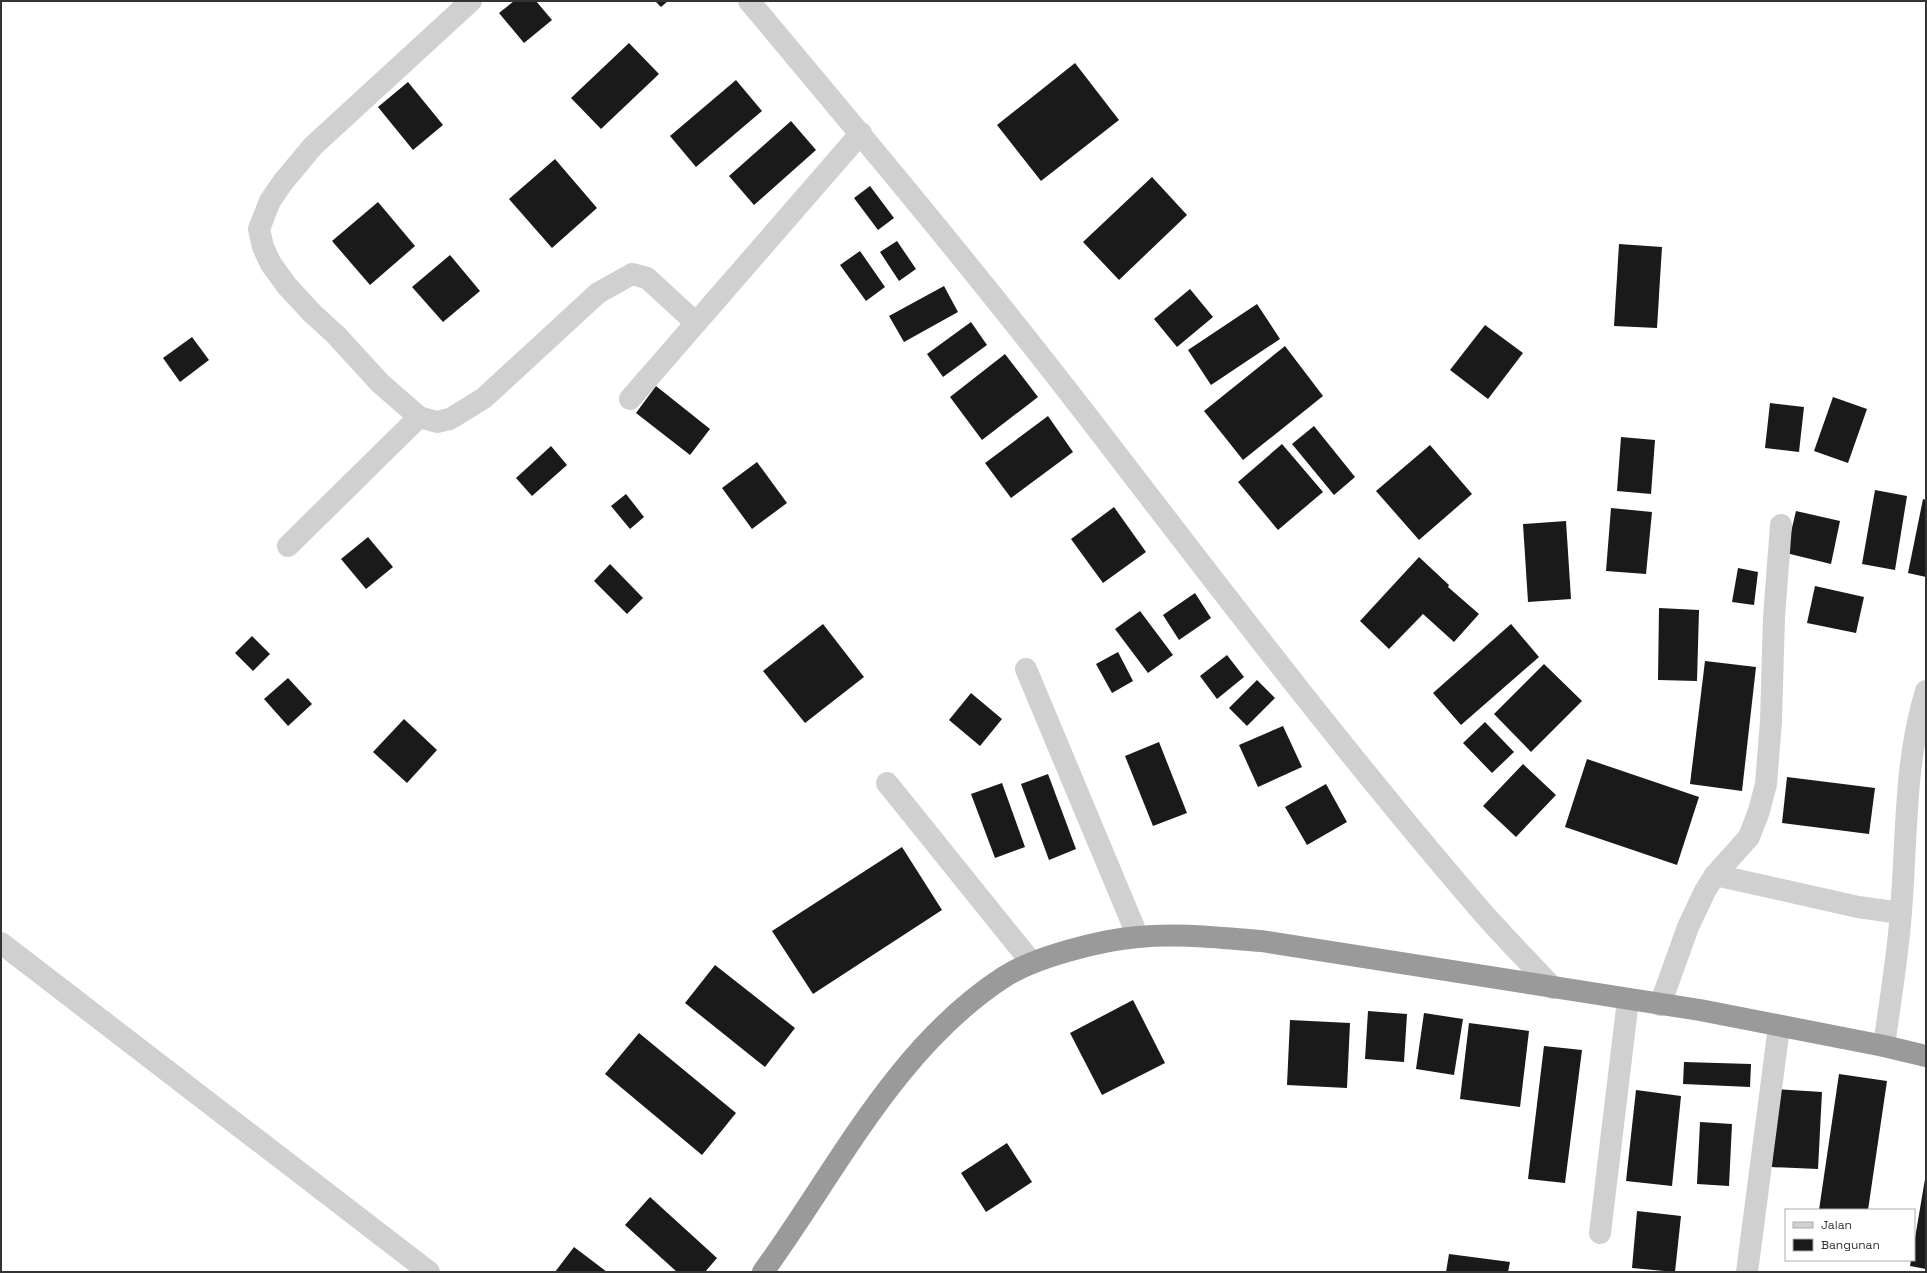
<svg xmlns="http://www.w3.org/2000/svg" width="1927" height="1273" viewBox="0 0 1927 1273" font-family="'Space Grotesk',sans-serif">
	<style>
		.building { fill: #1a1a1a }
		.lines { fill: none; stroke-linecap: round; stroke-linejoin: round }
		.minor { stroke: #d0d0d0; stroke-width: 22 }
		.highway { stroke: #9a9a9a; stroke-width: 22 }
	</style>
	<rect width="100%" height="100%" fill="#fff"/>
	<!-- building -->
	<g class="building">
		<path d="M514 1H536L552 20 524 43 499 13Z"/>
		<path d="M655 1H668L661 7Z"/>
		<path d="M629 43 659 74 601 129 571 98Z"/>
		<path d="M1075 63 1119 120 1041 181 997 125Z"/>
		<path d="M736 80 762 111 696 167 670 136Z"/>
		<path d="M408 82 443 125 413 150 378 107Z"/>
		<path d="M791 121 816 150 754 205 729 176Z"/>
		<path d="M555 159 597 208 552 248 509 199Z"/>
		<path d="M1152 177 1187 215 1119 280 1083 242Z"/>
		<path d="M870 186 894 218 878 230 854 198Z"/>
		<path d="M378 202 415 246 370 285 332 241Z"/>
		<path d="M897 241 916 269 899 281 880 252Z"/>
		<path d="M1619 244 1662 247 1657 328 1614 326Z"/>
		<path d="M860 251 885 287 866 301 840 265Z"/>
		<path d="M450 255 480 291 443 322 412 287Z"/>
		<path d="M944 286 958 312 904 342 889 316Z"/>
		<path d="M1190 289 1213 317 1177 347 1154 319Z"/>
		<path d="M1257 304 1280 339 1211 385 1188 350Z"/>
		<path d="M971 322 987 345 943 377 927 354Z"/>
		<path d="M1485 325 1523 353 1488 399 1450 370Z"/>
		<path d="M192 337 209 360 180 382 163 358Z"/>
		<path d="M1285 346 1323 396 1243 460 1204 411Z"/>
		<path d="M1005 354 1038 397 982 440 950 397Z"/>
		<path d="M656 386 710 429 690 455 636 413Z"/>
		<path d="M1833 397 1867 409 1848 463 1814 451Z"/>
		<path d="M1770 403 1804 407 1799 452 1765 448Z"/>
		<path d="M1048 416 1073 452 1011 498 985 463Z"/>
		<path d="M1314 426 1355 477 1334 495 1292 444Z"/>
		<path d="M1621 437 1655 440 1651 494 1617 491Z"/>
		<path d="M1282 444 1323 492 1278 530 1238 482Z"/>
		<path d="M1430 445 1472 494 1419 540 1376 491Z"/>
		<path d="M551 446 567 465 532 496 516 478Z"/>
		<path d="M757 462 787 503 752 529 722 488Z"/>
		<path d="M1875 490 1907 496 1895 570 1862 564Z"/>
		<path d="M626 494 644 517 630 529 611 506Z"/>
		<path d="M1923 499 1926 500V577L1908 573Z"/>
		<path d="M1114 507 1146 552 1103 583 1071 539Z"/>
		<path d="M1611 508 1652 512 1646 574 1606 571Z"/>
		<path d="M1796 511 1840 521 1831 564 1786 553Z"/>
		<path d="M1566 521 1571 599 1528 602 1523 524Z"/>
		<path d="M368 537 393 567 366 589 341 559Z"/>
		<path d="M1419 557 1449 585 1448 587 1479 614 1454 642 1423 614 1389 649 1360 621Z"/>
		<path d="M610 564 643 598 627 614 594 581Z"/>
		<path d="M1738 568 1758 572 1754 605 1732 602Z"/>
		<path d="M1815 586 1864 597 1856 633 1807 623Z"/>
		<path d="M1195 593 1211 618 1179 640 1163 615Z"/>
		<path d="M1659 608 1699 610 1697 681 1658 680Z"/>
		<path d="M1140 611 1173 655 1148 673 1115 629Z"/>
		<path d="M823 624 864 677 805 723 763 671Z"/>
		<path d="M1511 624 1539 657 1461 725 1433 693Z"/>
		<path d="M252 636 270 654 253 671 235 653Z"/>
		<path d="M1118 652 1133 681 1112 693 1096 664Z"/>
		<path d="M1227 655 1244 677 1217 699 1200 676Z"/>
		<path d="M1705 661 1756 667 1742 791 1690 784Z"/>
		<path d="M1544 664 1582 701 1531 752 1494 714Z"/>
		<path d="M288 678 312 704 288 726 264 699Z"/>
		<path d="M1257 680 1275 698 1247 726 1229 708Z"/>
		<path d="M971 693 1002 719 980 746 949 720Z"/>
		<path d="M404 719 437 750 407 783 373 752Z"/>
		<path d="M1485 722 1514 752 1492 773 1463 743Z"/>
		<path d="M1283 726 1302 767 1258 787 1239 745Z"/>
		<path d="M1159 742 1187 813 1153 826 1125 756Z"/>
		<path d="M1587 759 1699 797 1677 865 1565 827Z"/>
		<path d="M1523 764 1556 795 1516 837 1483 806Z"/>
		<path d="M1048 774 1076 849 1049 860 1021 784Z"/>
		<path d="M1787 777 1875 788 1869 834 1782 823Z"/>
		<path d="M1002 783 1025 847 995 858 971 794Z"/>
		<path d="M1326 784 1347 822 1307 845 1285 807Z"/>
		<path d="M902 847 942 910 813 994 772 931Z"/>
		<path d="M715 965 795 1028 765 1067 685 1003Z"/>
		<path d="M1133 1000 1165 1063 1102 1095 1070 1033Z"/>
		<path d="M1368 1011 1407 1014 1404 1062 1365 1059Z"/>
		<path d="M1424 1013 1463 1019 1454 1075 1416 1069Z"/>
		<path d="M1290 1020 1350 1023 1347 1088 1287 1085Z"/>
		<path d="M1469 1023 1529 1031 1520 1107 1460 1099Z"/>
		<path d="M639 1033 736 1113 702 1155 605 1074Z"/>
		<path d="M1544 1046 1582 1050 1565 1183 1528 1179Z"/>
		<path d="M1684 1062 1751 1064 1750 1087 1683 1084Z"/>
		<path d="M1839 1074 1887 1081 1868 1210H1819Z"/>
		<path d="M1775 1089 1822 1092 1818 1169 1771 1167Z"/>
		<path d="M1636 1090 1681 1096 1672 1186 1626 1181Z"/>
		<path d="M1700 1122 1732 1124 1729 1186 1697 1184Z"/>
		<path d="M1007 1143 1032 1182 986 1212 961 1173Z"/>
		<path d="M1925 1179H1926V1269L1910 1266 1911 1260H1914V1244Z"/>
		<path d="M650 1197 717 1258 705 1272H677L625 1225Z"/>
		<path d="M1637 1211 1681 1216 1675 1272 1632 1268Z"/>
		<path d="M574 1247 607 1272H555Z"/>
		<path d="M1449 1254 1510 1262 1508 1272H1446Z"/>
	</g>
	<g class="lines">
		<!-- minor -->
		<g class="minor">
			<path d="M471 1 313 146 283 182 270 201 259 229 263 247 271 264 287 286 312 313 336 335 380 383 419 417 437 422 450 419 484 398 598 293 632 274 647 278 696 323"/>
			<path d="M749 1C863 137 977 273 1085 413 1215 582 1344 752 1483 913 1506 939 1530 963 1553 988"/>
			<path d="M630 399 861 133"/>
			<path d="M288 546 419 417"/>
			<path d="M1026 669 1138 937"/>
			<path d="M887 783 1032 963"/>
			<path d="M1715 875 1858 907 1901 913"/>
			<path d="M1 943 429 1272"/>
			<path d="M1660 1005 1688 927 1705 891 1715 875 1749 837 1759 811 1766 784 1771 721 1774 617 1781 525"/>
			<path d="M1884 1046C1890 1001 1898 956 1901 911 1907 838 1904 762 1926 691"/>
			<path d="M1600 1233 1628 1000"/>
			<path d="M1747 1272 1779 1027"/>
		</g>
		<!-- highway -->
		<path class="highway" d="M763 1272C837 1170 896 1047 1004 977 1035 957 1101 940 1138 937 1178 933 1220 938 1261 941L1700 1010 1884 1046 1926 1056"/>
	</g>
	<!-- border -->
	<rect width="1927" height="1273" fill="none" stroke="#333333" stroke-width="4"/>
	<!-- legend -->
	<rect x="1785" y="1209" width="130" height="52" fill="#ffffff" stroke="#adadad"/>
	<rect x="1793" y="1222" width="20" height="6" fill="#d0d0d0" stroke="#adadad"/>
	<text x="1821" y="1229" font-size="12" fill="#333333">Jalan</text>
	<rect x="1793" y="1239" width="20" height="12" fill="#1a1a1a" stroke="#adadad"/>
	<text x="1821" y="1249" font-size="12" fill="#333333">Bangunan</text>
</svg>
